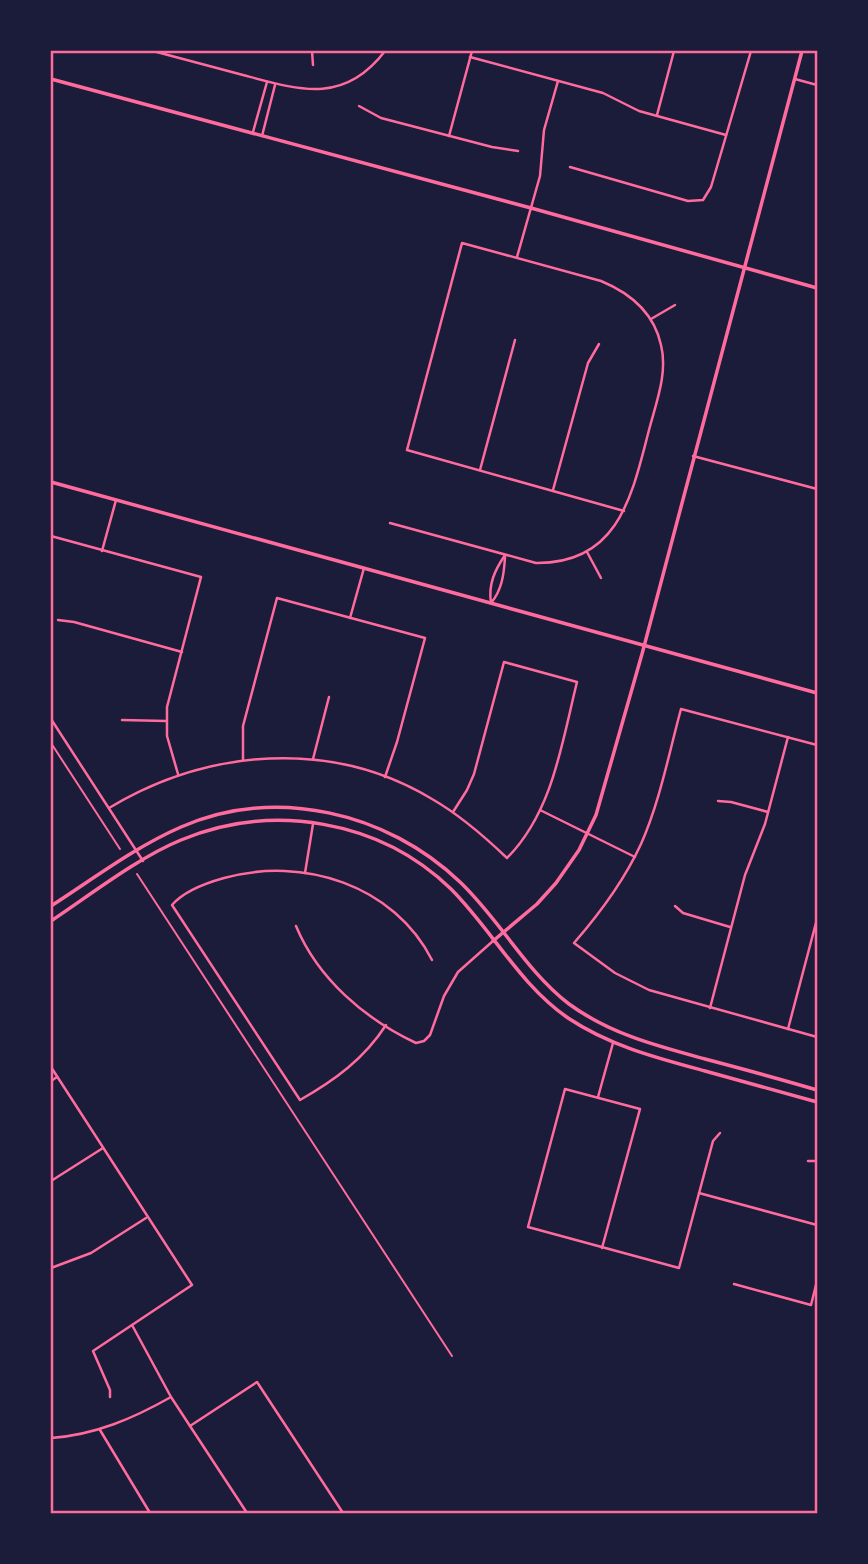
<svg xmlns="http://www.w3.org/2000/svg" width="868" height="1564" viewBox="0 0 868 1564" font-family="'Nunito Sans',sans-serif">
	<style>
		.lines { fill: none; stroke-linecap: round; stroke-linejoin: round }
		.path { stroke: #ff6b9d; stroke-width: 2 }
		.minor { stroke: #ff6b9d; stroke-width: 2.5 }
		.tertiary { stroke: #ff6b9d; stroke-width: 3.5 }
		.secondary { stroke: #ff6b9d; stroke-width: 3.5 }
		.neatline { fill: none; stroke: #ff6b9d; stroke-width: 2.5 }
	</style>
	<rect width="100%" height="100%" fill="#1b1b3a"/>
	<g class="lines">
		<!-- path -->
		<g class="path">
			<path d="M51 743 120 849"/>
			<path d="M137 874 452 1356"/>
		</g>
		<!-- minor -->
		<g class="minor">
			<path d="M153 51C183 59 213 67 243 75 299 90 344 105 385 51"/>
			<path d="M312 51 313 65"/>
			<path d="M470 57 603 93 639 111 726 135"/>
			<path d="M795 79 817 85"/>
			<path d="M359 106 381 118 492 147 518 151"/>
			<path d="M657 115 674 51"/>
			<path d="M253 132 267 82"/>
			<path d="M262 136 275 85"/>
			<path d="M449 136 472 51"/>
			<path d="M570 167 688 201 703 200 711 187 751 51"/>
			<path d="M517 257 540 176 544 130 558 81"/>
			<path d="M651 319 675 305"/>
			<path d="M693 456 817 489"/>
			<path d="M480 470 515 340"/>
			<path d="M553 490 588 363 599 344"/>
			<path d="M390 523 536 563C619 564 632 495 649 430 656 403 668 373 661 345 654 313 630 293 601 281L462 243 407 450 624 511"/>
			<path d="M51 536 201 577 167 707V736L178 774"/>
			<path d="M102 551 116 500"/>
			<path d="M587 552 601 578"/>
			<path d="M491 603C488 584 495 570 505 555"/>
			<path d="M491 603C502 590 504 574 505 557"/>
			<path d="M350 618 364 568"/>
			<path d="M58 620 74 622 182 652"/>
			<path d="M51 719 143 861"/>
			<path d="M122 720 166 721"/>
			<path d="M817 745 681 709C669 753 660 801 641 844 624 881 601 912 574 943L615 973 649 990 817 1037"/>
			<path d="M313 759 329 697"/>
			<path d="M243 760V726L277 598 425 638 397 742 385 777"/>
			<path d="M718 801 731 802 768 812"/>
			<path d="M109 808C207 749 331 738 432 799 460 815 484 836 507 858 553 812 562 742 577 682L504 662 474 774 467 790 453 812"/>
			<path d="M540 810 635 857"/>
			<path d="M305 873 313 824"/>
			<path d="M675 906 683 913 730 927"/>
			<path d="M296 926C318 979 365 1019 416 1043L424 1041 430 1035 444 996 458 972 493 941"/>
			<path d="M710 1008 745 875 765 824 788 737"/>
			<path d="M386 1025C364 1059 335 1080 300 1100L172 905C184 891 206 883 224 878 303 856 394 885 432 960"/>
			<path d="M788 1029 817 919"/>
			<path d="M51 1067 192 1285 93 1351 110 1390V1397"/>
			<path d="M51 1081 57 1077"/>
			<path d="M598 1097 613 1043"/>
			<path d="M808 1161H817"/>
			<path d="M51 1181 103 1148"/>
			<path d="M699 1193 817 1225"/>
			<path d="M602 1248 640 1109 565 1089 528 1227 679 1268 713 1141 720 1133"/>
			<path d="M51 1268 91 1253 146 1218"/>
			<path d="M734 1284 811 1305 817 1281"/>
			<path d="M132 1325 171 1397 247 1513"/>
			<path d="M190 1426 257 1382 343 1513"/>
			<path d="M100 1430 150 1513"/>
			<path d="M51 1438C95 1435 134 1418 171 1397"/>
		</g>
		<!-- tertiary -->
		<g class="tertiary">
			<path d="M51 79 531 208 817 288"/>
			<path d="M51 482 817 693"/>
			<path d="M493 941 537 904 556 883 579 850 596 815 642 654 802 51"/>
		</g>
		<!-- secondary -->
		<g class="secondary">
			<path d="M51 906C93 879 135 847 181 827 276 786 387 812 460 882 500 920 525 970 569 1004 610 1034 657 1046 705 1059 743 1069 780 1079 817 1090"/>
			<path d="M51 921C90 895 139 857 181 840 272 802 380 820 451 889 492 930 519 984 568 1018 610 1046 657 1058 705 1071 742 1081 780 1092 817 1102"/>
		</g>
	</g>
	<!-- border -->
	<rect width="868" height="1564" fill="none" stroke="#1b1b3a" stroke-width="105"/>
	<rect x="52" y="52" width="764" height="1460" class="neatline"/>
</svg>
